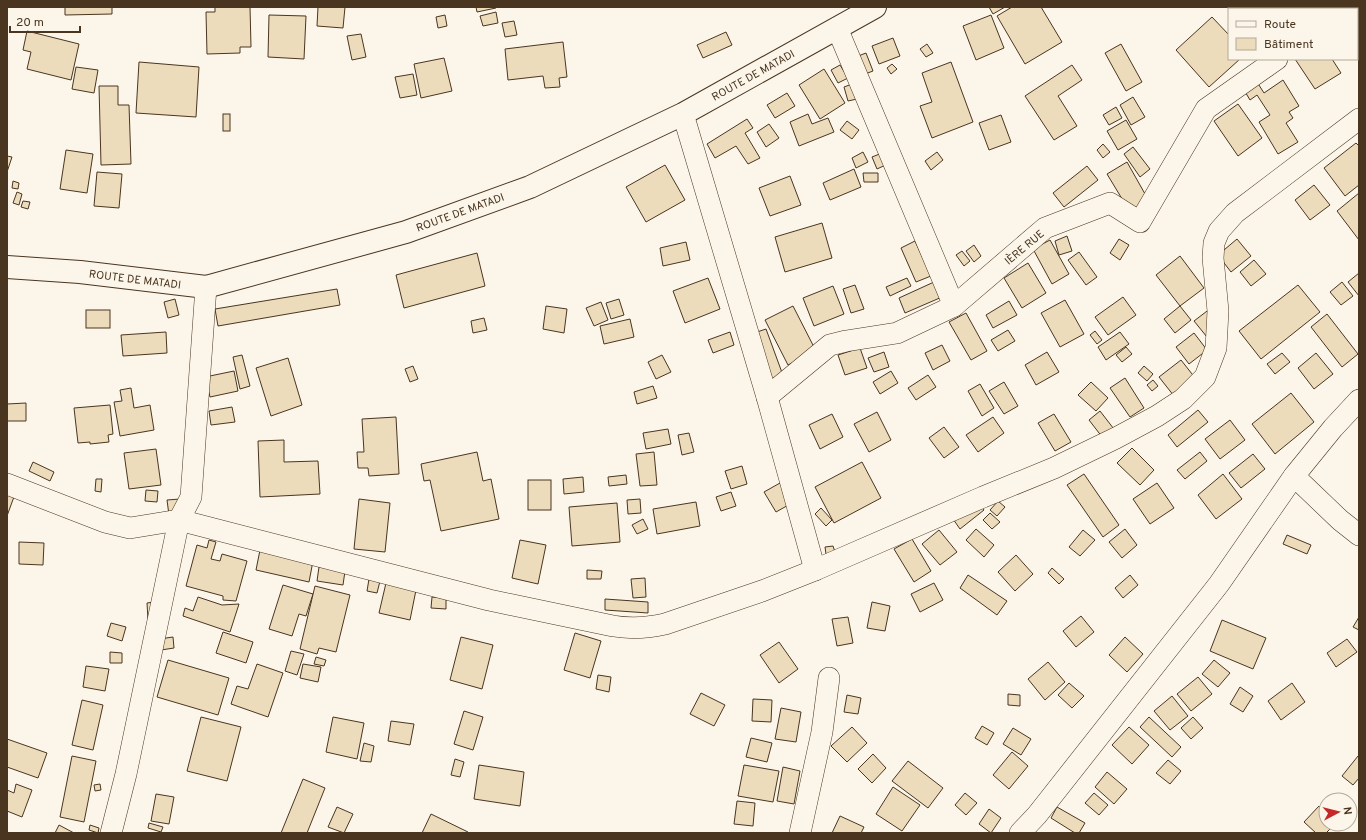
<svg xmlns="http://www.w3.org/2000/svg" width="1366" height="840" viewBox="0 0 1366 840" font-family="Overpass,sans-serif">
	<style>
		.building { fill: #ecdcbc; stroke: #4a3520 }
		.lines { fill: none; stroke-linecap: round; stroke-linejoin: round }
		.street-casing { stroke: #4a3520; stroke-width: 22 }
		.highway-casing { stroke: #4a3520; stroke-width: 24 }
		.street { stroke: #fbf6e9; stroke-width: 21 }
		.highway { stroke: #fbf6e9; stroke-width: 22 }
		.labels { text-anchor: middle; stroke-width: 3; stroke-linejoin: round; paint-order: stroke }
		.street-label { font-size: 11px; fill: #4a3520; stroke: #fbf6e9 }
	</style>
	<rect width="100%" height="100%" fill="#fbf6e9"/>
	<!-- building -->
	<g class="building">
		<path d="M65 7H112V14L65 15Z"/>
		<path d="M215 7H250L251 47H240V53L207 54 206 12H215Z"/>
		<path d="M318 7H345L343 28 317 26Z"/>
		<path d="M476 7H495L496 8 477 12Z"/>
		<path d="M989 7H1005L993 14Z"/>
		<path d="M1012 7H1041L1062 42 1025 64 997 16Z"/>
		<path d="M1246 7H1297L1298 9H1247Z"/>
		<path d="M496 12 498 23 483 26 480 16Z"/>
		<path d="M269 15 306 16 304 59 268 57Z"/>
		<path d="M445 15 447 26 438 28 436 17Z"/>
		<path d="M991 15 1004 48 976 60 963 26Z"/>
		<path d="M1212 17 1229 35V59H1240L1209 87 1176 50Z"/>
		<path d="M514 21 517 35 505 37 502 23Z"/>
		<path d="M27 31 79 44 71 80 27 69 31 52 23 50Z"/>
		<path d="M726 32 732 45 703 58 697 45Z"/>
		<path d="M361 34 366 57 352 60 347 36Z"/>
		<path d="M893 38 900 56 879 64 872 46Z"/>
		<path d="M563 42 567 77 559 78 560 87 545 88 543 76 508 80 505 49Z"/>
		<path d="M927 44 933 53 926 57 920 49Z"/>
		<path d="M1121 44 1142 82 1126 91 1105 53Z"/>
		<path d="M866 53 873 71 860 76 853 58Z"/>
		<path d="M444 58 452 91 421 98 414 64Z"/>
		<path d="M1295 59H1332L1341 73 1315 89Z"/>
		<path d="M139 62 199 67 196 117 136 113Z"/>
		<path d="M951 62 973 122 932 138 920 106 932 102 922 73Z"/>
		<path d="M892 64 897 69 891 74 887 68Z"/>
		<path d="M840 65 848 78 838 83 831 70Z"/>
		<path d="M1072 65 1082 80 1058 96 1077 126 1054 140 1025 96Z"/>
		<path d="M76 67 98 70 94 93 72 89Z"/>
		<path d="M824 69 845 103 820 119 799 85Z"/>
		<path d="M413 74 417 95 400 98 395 77Z"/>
		<path d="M1283 80 1299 106 1289 112 1293 118 1286 123 1298 142 1278 154 1259 122 1270 115 1257 95 1250 100 1244 90 1257 82 1264 93Z"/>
		<path d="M852 84 857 99 848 101 844 87Z"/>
		<path d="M99 86H118V105H129L131 164 101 165Z"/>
		<path d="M787 93 795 106 775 118 767 105Z"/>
		<path d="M1133 97 1145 117 1131 125 1120 105Z"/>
		<path d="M1238 104 1262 138 1238 156 1214 121Z"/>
		<path d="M1116 107 1122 118 1109 125 1103 115Z"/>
		<rect x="223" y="114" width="7" height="17"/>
		<path d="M808 114 812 124 828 118 834 132 799 146 790 122Z"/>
		<path d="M1001 115 1011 142 989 150 979 123Z"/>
		<path d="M747 119 753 128 745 133 760 158 748 164 736 146 715 158 707 144Z"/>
		<path d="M1126 120 1137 139 1118 150 1107 131Z"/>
		<path d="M847 121 859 130 852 139 840 130Z"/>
		<path d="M769 124 779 138 766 147 757 132Z"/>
		<path d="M1356 143 1359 146V185L1345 196 1324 168Z"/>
		<path d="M1103 144 1110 152 1103 158 1097 150Z"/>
		<path d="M1133 147 1150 169 1140 177 1124 154Z"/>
		<path d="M66 150 93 154 87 193 60 189Z"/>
		<path d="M887 151 892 162 877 169 872 157Z"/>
		<path d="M863 152 868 162 856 168 852 158Z"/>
		<path d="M937 152 943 160 931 170 925 161Z"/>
		<path d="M7 156 12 157 7 172Z"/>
		<path d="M1127 162 1149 201 1130 212 1107 174Z"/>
		<path d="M665 165 685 200 646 222 626 187Z"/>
		<path d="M1087 166 1098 180 1064 207 1053 193Z"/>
		<path d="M854 169 861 187 830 200 823 183Z"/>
		<path d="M97 172 122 174 119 208 94 206Z"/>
		<path d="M863 173H878V182H864Z"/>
		<path d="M790 176 801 205 770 216 759 188Z"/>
		<path d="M13 181 19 183 18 189 12 188Z"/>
		<path d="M1314 185 1330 205 1310 220 1295 200Z"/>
		<path d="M17 192 22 194 19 205 13 203Z"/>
		<path d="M1359 193V240L1337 211Z"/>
		<path d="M23 201 30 202 28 209 21 207Z"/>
		<path d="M822 223 832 258 785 272 775 237Z"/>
		<path d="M1067 236 1072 251 1059 255 1055 241Z"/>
		<path d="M1119 239 1129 245 1120 260 1110 253Z"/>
		<path d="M1237 239 1251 256 1231 272 1218 255Z"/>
		<path d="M1050 240 1069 274 1052 284 1033 249Z"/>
		<path d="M915 241 931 276 916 282 901 248Z"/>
		<path d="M686 242 690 260 663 266 660 248Z"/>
		<path d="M974 245 981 256 974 262 966 251Z"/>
		<path d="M962 251 970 261 964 266 956 255Z"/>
		<path d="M1079 252 1097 277 1086 285 1068 260Z"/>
		<path d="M477 253 485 286 404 308 396 275Z"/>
		<path d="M1180 256 1204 288 1180 306 1156 275Z"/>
		<path d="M1254 260 1266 274 1251 286 1240 272Z"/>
		<path d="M1028 263 1046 293 1022 308 1004 278Z"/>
		<path d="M1359 273V296L1348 282Z"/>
		<path d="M708 278 720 309 685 323 673 291Z"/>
		<path d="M907 278 911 286 890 296 886 287Z"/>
		<path d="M934 282 942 297 905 313 899 298Z"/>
		<path d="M1342 282 1353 296 1341 305 1330 292Z"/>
		<path d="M855 285 864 309 851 313 843 289Z"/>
		<path d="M1298 285 1320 312 1261 359 1239 331Z"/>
		<path d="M833 286 844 314 814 326 803 298Z"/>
		<path d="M337 289 340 305 218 326 215 309Z"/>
		<path d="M1123 297 1136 315 1108 335 1095 317Z"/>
		<path d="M175 299 179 315 168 318 164 302Z"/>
		<path d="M619 299 624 315 611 319 606 303Z"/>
		<path d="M1065 300 1084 334 1060 347 1041 313Z"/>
		<path d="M1009 301 1017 315 993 328 986 315Z"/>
		<path d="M601 302 608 320 594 326 586 308Z"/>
		<path d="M546 306 567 309 564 333 543 329Z"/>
		<path d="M793 306 816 351 788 365 765 320Z"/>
		<path d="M1180 306 1191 320 1175 333 1164 319Z"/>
		<path d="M1211 308V342L1194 321Z"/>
		<rect x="86" y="310" width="24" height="18"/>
		<path d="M966 313 987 351 971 360 949 322Z"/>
		<path d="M1327 314 1358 354 1342 367 1311 327Z"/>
		<path d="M484 318 487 330 473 333 471 321Z"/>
		<path d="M630 319 634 337 604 344 600 326Z"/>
		<path d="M766 329 784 378 770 384 751 334Z"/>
		<path d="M1008 330 1015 341 998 351 991 340Z"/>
		<path d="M1095 331 1102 340 1097 344 1090 335Z"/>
		<path d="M166 332 167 353 123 356 121 335Z"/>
		<path d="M730 332 734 345 713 353 708 340Z"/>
		<path d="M1120 332 1129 344 1106 360 1098 347Z"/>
		<path d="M1194 333 1207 350 1189 364 1176 347Z"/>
		<path d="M942 345 950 361 933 370 925 353Z"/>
		<path d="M1126 347 1132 354 1122 362 1116 355Z"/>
		<path d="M860 348 867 368 845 375 838 355Z"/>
		<path d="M884 352 889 367 874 372 868 358Z"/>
		<path d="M1047 352 1059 372 1036 385 1025 365Z"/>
		<path d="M1282 353 1290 362 1275 374 1267 364Z"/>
		<path d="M1316 353 1333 374 1314 389 1298 368Z"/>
		<path d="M242 355 250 386 240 389 233 357Z"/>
		<path d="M662 355 671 372 656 379 648 362Z"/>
		<path d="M288 358 302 405 271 416 256 368Z"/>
		<path d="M1181 360 1196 379 1174 396 1159 377Z"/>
		<path d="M413 366 418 379 410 382 405 369Z"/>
		<path d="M1144 366 1153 374 1147 381 1138 373Z"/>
		<path d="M234 371 238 391 210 397 205 377Z"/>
		<path d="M891 371 898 383 880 394 873 382Z"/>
		<path d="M928 375 936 387 916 400 908 388Z"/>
		<path d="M1125 378 1144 408 1130 417 1110 388Z"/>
		<path d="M1153 380 1158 386 1152 391 1147 385Z"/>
		<path d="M1004 382 1018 406 1004 414 989 391Z"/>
		<path d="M1091 382 1108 398 1096 411 1078 395Z"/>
		<path d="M980 384 994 408 982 416 968 391Z"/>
		<path d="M653 386 657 398 637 404 634 392Z"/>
		<path d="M131 388 134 408 150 405 154 430 120 436 114 402 122 401 120 390Z"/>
		<path d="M1291 393 1314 422 1275 454 1252 424Z"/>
		<path d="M26 403V421H7V404Z"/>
		<path d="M110 405 113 434 108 435 109 442 90 444V442L78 443 74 408Z"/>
		<path d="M232 407 235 422 211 425 209 411Z"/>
		<path d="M1198 410 1208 422 1177 447 1168 435Z"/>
		<path d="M1100 411 1117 433 1106 442 1089 420Z"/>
		<path d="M877 412 891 440 869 452 854 424Z"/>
		<path d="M832 414 843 437 820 449 809 425Z"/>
		<path d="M1054 414 1071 442 1055 451 1038 423Z"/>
		<path d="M396 417 399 474 369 476 368 468H358L357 452H364L362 419Z"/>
		<path d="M993 417 1004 433 978 452 966 435Z"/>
		<path d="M1230 420 1245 440 1220 459 1205 439Z"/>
		<path d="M944 427 959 447 944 458 929 438Z"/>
		<path d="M668 429 671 444 646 449 643 433Z"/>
		<path d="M689 433 694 452 682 455 678 435Z"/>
		<path d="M284 440V462L318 461 320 494 260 497 258 441Z"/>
		<path d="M1132 448 1154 470 1140 485 1117 463Z"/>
		<path d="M156 449 161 485 129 489 124 453Z"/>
		<path d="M477 452 483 481 491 479 499 519 441 531 430 480 424 481 421 464Z"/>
		<path d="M654 452 657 485 640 486 636 454Z"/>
		<path d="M1200 452 1207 461 1185 479 1177 470Z"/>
		<path d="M1253 454 1265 469 1241 488 1229 473Z"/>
		<path d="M33 462 54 472 50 481 29 471Z"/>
		<path d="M862 462 881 498 834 523 815 487Z"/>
		<path d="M742 466 747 484 731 489 725 471Z"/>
		<path d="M1084 474 1119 525 1103 537 1067 485Z"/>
		<path d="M1223 474 1242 499 1216 519 1198 495Z"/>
		<path d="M626 475 627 484 609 486 608 477Z"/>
		<path d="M583 477 584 492 564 494 563 479Z"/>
		<path d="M96 479H102L101 492 95 491Z"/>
		<rect x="528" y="480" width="23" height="30"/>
		<path d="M780 483 792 503 776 512 764 492Z"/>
		<path d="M1157 483 1174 508 1150 524 1133 499Z"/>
		<path d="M146 490 158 491 157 502 145 501Z"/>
		<path d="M7 491 15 494 7 516Z"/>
		<path d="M731 492 736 506 721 511 716 497Z"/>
		<path d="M180 499 181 514 169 515 167 500Z"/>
		<path d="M359 499 390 503 385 552 354 549Z"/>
		<path d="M640 499 641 513 628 514 627 500Z"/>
		<path d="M976 500 984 510 960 529 953 519Z"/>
		<path d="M998 501 1005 507 997 516 990 510Z"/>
		<path d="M696 502 700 526 657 534 653 509Z"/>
		<path d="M617 503 620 542 572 546 569 507Z"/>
		<path d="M821 508 832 520 826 526 815 514Z"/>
		<path d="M990 513 1000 522 992 529 983 520Z"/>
		<path d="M643 519 648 529 637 534 632 525Z"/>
		<path d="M976 529 994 545 984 557 966 540Z"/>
		<path d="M1125 529 1137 545 1122 558 1109 542Z"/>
		<path d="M939 530 957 552 940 565 922 544Z"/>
		<path d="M1083 530 1095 540 1080 556 1069 547Z"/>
		<path d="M1287 535 1311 545 1307 554 1283 544Z"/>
		<path d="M912 539 931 571 914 582 894 549Z"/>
		<path d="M209 540 216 542 211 559 220 561 222 554 247 561 236 601 223 600V596L186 586 197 545 207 548Z"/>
		<path d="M520 540 546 545 538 584 512 578Z"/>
		<path d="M19 542 44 543 43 565 19 564Z"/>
		<path d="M833 546 835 552 826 554 825 547Z"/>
		<path d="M260 550 313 561 309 582 256 570Z"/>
		<path d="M1016 555 1033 574 1015 591 998 572Z"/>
		<path d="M319 567 345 571 343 585 317 581Z"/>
		<path d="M1052 568 1064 579 1059 584 1048 573Z"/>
		<path d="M587 570 602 571 601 579H587Z"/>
		<path d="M968 575 1007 601 997 615 960 588Z"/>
		<path d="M1130 575 1138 585 1123 598 1115 588Z"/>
		<path d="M645 578 646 597 633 598 631 579Z"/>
		<path d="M369 579 380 581 377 593 367 591Z"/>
		<path d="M386 583 416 590 410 620 379 613Z"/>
		<path d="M934 583 943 600 920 612 911 594Z"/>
		<path d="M283 585 313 594 306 616 299 614 292 636 269 629Z"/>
		<path d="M315 586 350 595 336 652 319 648 317 654 300 649Z"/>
		<path d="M198 597 222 605 239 604 230 632 183 616 185 608 193 611Z"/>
		<path d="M432 597 446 598V609L431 608Z"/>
		<path d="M605 599 648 602V613L605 610Z"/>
		<path d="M154 602 148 620 147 603Z"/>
		<path d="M872 602 890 606 885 631 867 628Z"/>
		<path d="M1081 616 1094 632 1076 647 1063 631Z"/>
		<path d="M848 617 853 643 837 646 832 619Z"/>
		<path d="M1359 617V630L1353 627Z"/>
		<path d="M1222 620 1266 638 1253 669 1210 651Z"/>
		<path d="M111 623 126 627 122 641 107 636Z"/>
		<path d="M223 632 253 642 246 663 216 653Z"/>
		<path d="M575 633 601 641 590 678 564 670Z"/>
		<path d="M173 637 174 648 161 650 159 639Z"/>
		<path d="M461 637 493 645 482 689 450 680Z"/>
		<path d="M1125 637 1143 654 1127 672 1109 655Z"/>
		<path d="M1347 639 1357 652 1336 667 1327 653Z"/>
		<path d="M779 642 798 669 779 683 760 655Z"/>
		<path d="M291 651 304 654 297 675 285 671Z"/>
		<path d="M110 652 122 653V663H110Z"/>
		<path d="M316 657 326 660 324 666 314 664Z"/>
		<path d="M168 660 229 678 218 715 157 697Z"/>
		<path d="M1214 660 1230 673 1218 687 1202 674Z"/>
		<path d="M1048 662 1065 682 1045 700 1028 679Z"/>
		<path d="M257 664 283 673 268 717 231 704 237 686 248 689Z"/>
		<path d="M303 664 321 667 318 682 300 678Z"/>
		<path d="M86 666 109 669 105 691 83 687Z"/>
		<path d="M598 675 611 677 609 692 596 689Z"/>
		<path d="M1198 677 1212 694 1191 711 1177 694Z"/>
		<path d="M1069 683 1084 696 1072 708 1058 695Z"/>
		<path d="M1292 683 1305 702 1281 720 1268 701Z"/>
		<path d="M1240 687 1253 696 1243 712 1230 704Z"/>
		<path d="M701 693 725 705 714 726 690 714Z"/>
		<path d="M1008 694 1020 695V706L1008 705Z"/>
		<path d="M847 695 861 698 858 714 844 712Z"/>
		<path d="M1172 696 1188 716 1170 730 1154 711Z"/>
		<path d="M753 699 772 700 771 722 752 721Z"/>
		<path d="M82 700 103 705 93 750 72 745Z"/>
		<path d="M781 708 801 712 796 742 775 739Z"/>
		<path d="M464 711 483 717 473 750 454 744Z"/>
		<path d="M201 717 241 727 227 781 187 771Z"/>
		<path d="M333 717 364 723 357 759 326 752Z"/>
		<path d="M1149 717 1181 747 1172 757 1140 727Z"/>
		<path d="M1193 717 1203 728 1191 739 1181 728Z"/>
		<path d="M391 721 414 724 410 745 388 741Z"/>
		<path d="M982 726 994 733 987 745 975 738Z"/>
		<path d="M852 727 867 743 847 762 831 746Z"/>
		<path d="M1129 727 1149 745 1132 764 1112 745Z"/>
		<path d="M1013 728 1031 739 1021 755 1003 744Z"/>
		<path d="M751 738 772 743 767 762 746 757Z"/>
		<path d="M7 739 47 753 38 778 7 767Z"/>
		<path d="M364 743 374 746 371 762 360 761Z"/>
		<path d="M1012 752 1028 766 1009 789 993 775Z"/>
		<path d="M873 754 886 768 872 783 858 769Z"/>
		<path d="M72 756 96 761 84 822 60 817Z"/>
		<path d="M1358 756 1359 757V778L1353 785 1342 776Z"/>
		<path d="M455 759 464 762 460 777 451 775Z"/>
		<path d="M1168 760 1181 771 1170 784 1156 773Z"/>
		<path d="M908 761 943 788 928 808 892 781Z"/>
		<path d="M479 765 524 772 520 806 474 799Z"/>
		<path d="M744 765 779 771 773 802 738 796Z"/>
		<path d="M783 767 800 771 794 804 777 801Z"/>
		<path d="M1107 772 1127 789 1114 804 1095 787Z"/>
		<path d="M303 779 325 788 307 833H281Z"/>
		<path d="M16 784 32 790 22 817 7 811V790L14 793Z"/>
		<path d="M100 784 101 790 95 791 94 785Z"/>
		<path d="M893 787 920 805 902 831 876 814Z"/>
		<path d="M965 793 977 803 966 815 955 805Z"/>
		<path d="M1094 793 1108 805 1099 815 1085 803Z"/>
		<path d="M156 794 174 797 169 824 151 821Z"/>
		<path d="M737 801 755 803 753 826 734 824Z"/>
		<path d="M1319 806 1326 812V824H1335L1326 833H1316L1304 822Z"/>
		<path d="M337 807 353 814 344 833 328 827Z"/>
		<path d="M1057 807 1085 823 1079 833H1075L1051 818Z"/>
		<path d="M989 809 1001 818 991 833 979 824Z"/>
		<path d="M431 814 468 832V833H422Z"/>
		<path d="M840 816 864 827 861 833H832Z"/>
		<path d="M149 823 163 827 161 832 148 828Z"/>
		<path d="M59 825 74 833H55Z"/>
		<path d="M90 825 99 828 98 833 89 830Z"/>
	</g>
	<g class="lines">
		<defs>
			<g id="street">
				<path d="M1348 9 1351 7"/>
				<path d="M837 28 954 306"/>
				<path d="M683 114 767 397 815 570"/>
				<path d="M767 397 830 345 846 341 897 333 954 306 1045 228 1110 203 1140 222 1206 109 1277 59"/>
				<path d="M1294 476 1340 520 1359 535"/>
				<path d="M7 484 105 522 130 528 179 520 489 600 613 626C631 629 647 628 665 624L762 591 815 570 983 497 1054 468 1116 438 1157 416 1183 399 1205 377 1216 348 1218 311 1213 258 1214 243 1219 231 1235 213 1359 119"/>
				<path d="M111 833 126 774 179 520 191 497 206 287"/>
				<path d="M800 833 822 732 829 678"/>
				<path d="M1020 833 1037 815 1219 584 1294 476 1333 428 1359 400"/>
			</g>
			<path id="highway" d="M7 267 80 272 206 287 406 232 530 187 683 114 875 7"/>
		</defs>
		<!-- street casing -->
		<use href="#street" class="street-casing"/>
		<!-- highway casing -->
		<use href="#highway" class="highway-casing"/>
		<!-- street -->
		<use href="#street" class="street"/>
		<!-- highway -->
		<use href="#highway" class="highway"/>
	</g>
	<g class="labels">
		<!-- street labels -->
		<g class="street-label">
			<text transform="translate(753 75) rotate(-29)" y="4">ROUTE DE MATADI</text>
			<text transform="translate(460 212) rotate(-20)" y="4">ROUTE DE MATADI</text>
			<text transform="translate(1024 247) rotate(-40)" y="4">IÈRE RUE</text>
			<text transform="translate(135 279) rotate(7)" y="4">ROUTE DE MATADI</text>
		</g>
	</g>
	<!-- border -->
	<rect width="1366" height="840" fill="none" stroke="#4a3520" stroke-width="16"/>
	<!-- legend -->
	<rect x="1228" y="8" width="130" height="52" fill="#fbf6e9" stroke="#b4a999"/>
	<rect x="1236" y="21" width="20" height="6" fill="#fbf6e9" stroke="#b4a999"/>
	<text x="1264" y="28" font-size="12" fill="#4a3520">Route</text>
	<rect x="1236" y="38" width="20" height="12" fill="#ecdcbc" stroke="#b4a999"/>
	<text x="1264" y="48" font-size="12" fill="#4a3520">Bâtiment</text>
	<!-- north arrow -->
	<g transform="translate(1338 812) rotate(83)"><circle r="19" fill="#fbf6e9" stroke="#b4a999"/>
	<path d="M0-3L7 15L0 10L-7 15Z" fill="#c62828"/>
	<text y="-6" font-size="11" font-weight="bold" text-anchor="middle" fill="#4a3520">N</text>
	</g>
	<!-- scale -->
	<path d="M10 26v6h70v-6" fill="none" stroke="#4a3520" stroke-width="2"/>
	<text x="16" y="26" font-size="12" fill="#4a3520" stroke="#fbf6e9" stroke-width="3" paint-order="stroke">20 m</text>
</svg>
